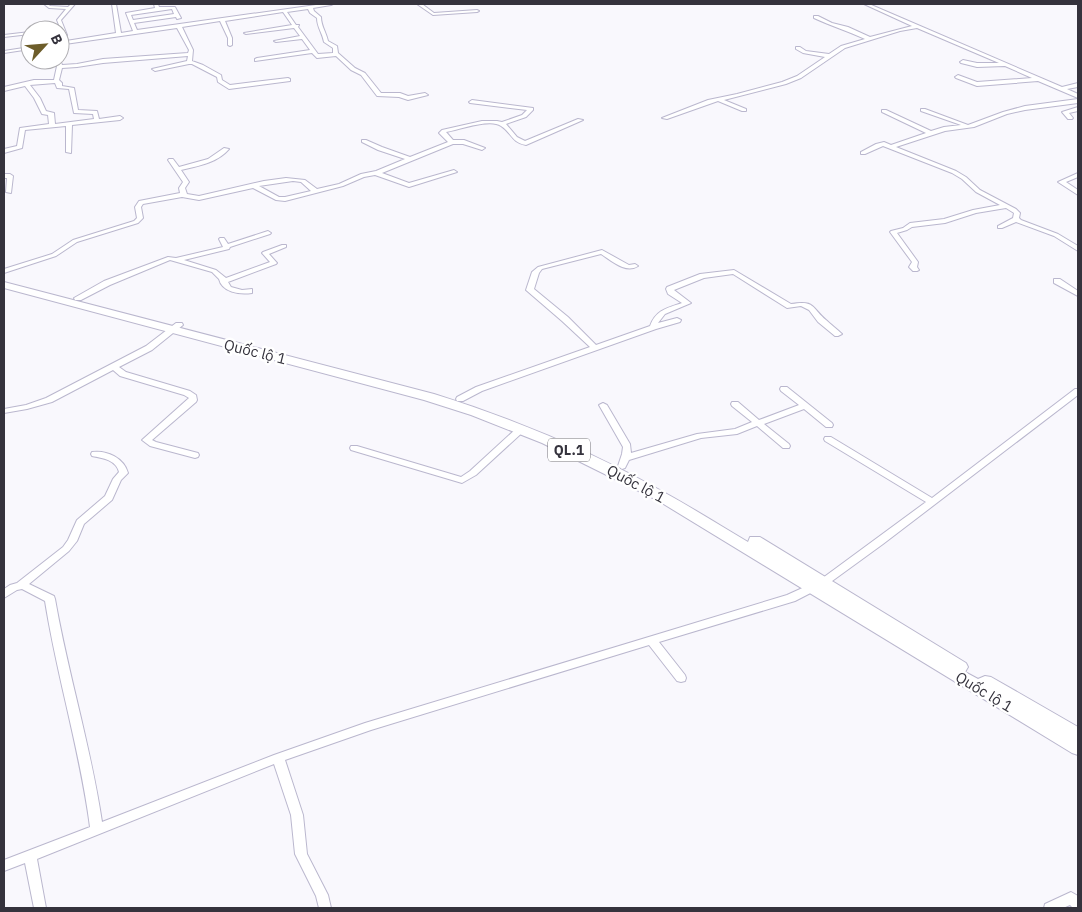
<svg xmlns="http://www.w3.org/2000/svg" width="1082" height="912" viewBox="0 0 1082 912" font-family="'IBM Plex Sans',sans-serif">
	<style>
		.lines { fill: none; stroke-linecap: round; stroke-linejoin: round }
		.minor-casing { stroke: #bab7ce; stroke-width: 2 }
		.highway-casing { stroke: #bab7ce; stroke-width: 2 }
		.minor { fill: #fff; fill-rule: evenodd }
		.highway { fill: #fff; fill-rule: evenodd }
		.labels { text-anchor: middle; stroke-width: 5; stroke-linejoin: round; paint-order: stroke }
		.shield { fill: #fff; stroke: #727077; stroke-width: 1 }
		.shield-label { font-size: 14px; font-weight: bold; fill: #35333d }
		.street-label { font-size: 15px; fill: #35333d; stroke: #fff }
	</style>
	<rect width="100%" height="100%" fill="#f9f8fd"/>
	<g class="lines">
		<defs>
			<g id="minor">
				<path d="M44 4H48L50 6 68 7 71 4H75L61 20 67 35 66 41 116 33 112 4H116L121 33 133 31 126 13 155 8 154 4H158L159 7H175L181 18 177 19 176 17 134 23 137 30 323 4H333L331 5 313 8 314 11 321 17C321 26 326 32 328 41L337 46 338 53 355 68 365 73 381 93H400L408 96 425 93 428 95 408 100 399 97 377 96 361 75 351 70 336 56 317 58 312 53 255 61V59L257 58 310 50 302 39 276 42 274 41 300 36 294 28 246 34 244 33 292 25 283 12 225 21 232 38V45L230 46 228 45V38L220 21 182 27 193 50 192 61 203 65 221 75 222 80 230 85 288 78 290 79V81L229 89 218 82 217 77 192 64H189L155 71 152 69 187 61 188 56 103 63 77 67 62 68 59 80 62 83V86L74 88 78 110 97 111 99 119 120 116 123 118 120 120 72 125 71 153 66 152V126L25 130 22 148 4 153V149L17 146 20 128 49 124 48 115 42 114 34 98 25 86 4 91V87L34 80H54L57 66 56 60H60V59L62 65 77 64 103 59 188 53 189 50 177 28 65 44 63 55 60 57V42L63 35 57 20 66 9 49 8ZM172 9 174 14 133 20 131 15ZM308 9 310 13 317 18C317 27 322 32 324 42L333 48V53L318 54 298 27 299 25H296L287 12ZM55 83 57 88 69 89 74 113 93 114 94 119 55 124 54 113 46 111 40 98 30 85Z"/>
				<path d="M417 4H422L434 13 477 10 479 11 477 12 433 15Z"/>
				<path d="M864 4H869L1062 87 1078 83V87L1067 89 1078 94V98L1038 81 977 86 956 78 955 77 958 75 977 82 1032 78 1005 66 977 67 961 63 960 62 963 60 977 63H999L917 28 900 31 845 48 801 78 786 84 724 100 746 109V111H742L718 101 667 119 662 118 708 100 737 94 782 82 797 76 825 57 803 53 796 49V47H800L806 51 829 54 841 46 865 39C848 31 831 26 814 18V16H818L832 23 848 27 870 37 912 26Z"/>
				<path d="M30 32V34L4 37V35Z"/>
				<path d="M30 47V49L4 53V51Z"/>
				<path d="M1078 99V103L1025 110 1007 114 974 127 945 131 896 147 956 171 966 177 980 190 1016 209 1020 213 1019 218 1021 220 1058 234 1078 246V251L1054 236 1016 222 1002 228H998V226L1013 218 1014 213 1006 208 976 213 945 223 912 227 907 230 897 233 918 262 917 267 919 270 917 271H913L909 267 912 262 890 232 891 231 903 228 910 223 944 219 973 210 1000 205 976 192 962 179 952 173 883 146 865 154H861V152L876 144 884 142 891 145 926 133 882 112V110H886L931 131 944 127 961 125 921 111V109H925L968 125 1003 112 1025 106Z"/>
				<path d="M472 100 533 108V110L526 117 506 124 517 137 525 141 578 119 583 120 526 145C511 142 512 133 501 126 490 118 459 130 446 132L453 140H464L485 148 482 150 463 144H453L382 173 409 183 454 170 457 172 409 187 375 175 364 177 343 186 285 201 276 200 253 188 199 200 182 197 143 204 141 207 143 218 138 223 77 242 56 256 4 273V269L52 254 73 240 134 221 137 218 135 207 139 201 180 193 179 188 183 182 168 160 169 159H173L179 167 208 159 224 148 229 149C217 163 198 166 181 170L189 182 185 188 187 194 199 196 264 181 286 178 305 180 317 189 339 184 361 174 376 171 405 159 378 150 362 142V140H366L382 147 410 157 448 142 439 133 442 130 482 121H497L502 122 522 115 527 110 470 103 469 102ZM293 181 301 182 311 191 285 197H279L259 186Z"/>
				<path d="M1078 107V111L1069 113 1073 118 1072 119H1068L1062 112Z"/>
				<path d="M1078 173V177L1066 182 1078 190V195L1058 182Z"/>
				<path d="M4 174H10L13 176 11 193 6 192 7 178H4Z"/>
				<path d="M268 231 271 233 270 234 230 247 229 249 184 260 216 270 226 278 270 262 262 253 263 252 282 245H286V247L269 254 277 263 276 264 228 282 231 287 242 290 252 289V293C239 295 222 292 219 279L212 272 170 260 110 285 81 300H75L74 298 104 281 168 257 176 258 223 247 219 239 220 238H224L228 244Z"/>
				<path d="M602 250 629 265 635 264 638 266C626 274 612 261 601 254L542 269 539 273 534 289 568 317 596 345 650 326C656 310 667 308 682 303L668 294 666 289 667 287 700 274 734 270 791 304C815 300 811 307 826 320 831 325 837 329 842 334L838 336H835L818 322 809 310 801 306 787 308 733 274 704 278 674 290 691 303 665 314 658 323 677 318 681 320 680 322 656 329 482 391 463 401H457L456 399 457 397 476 387 590 347 562 321 526 290 532 272 538 267Z"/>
				<path d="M1054 279H1060L1078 291V296L1054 283Z"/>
				<path d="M176 323H182L183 325 152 350 119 367 126 372 190 391 196 395 197 400 196 402 152 440 156 442 198 453 199 455 198 457 195 458 150 446 142 440 189 398 184 395 120 376 113 370 52 402 27 409 4 413V409L26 405 46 398 146 346Z"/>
				<path d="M781 387H787L832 423 833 425 832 427H826L804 409 764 424 789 444 790 446 789 448H783L757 426 737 434 701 438 629 460 625 468 622 469 618 466 622 454 623 447 599 405 603 403 607 405 630 444 631 453 697 434 735 429 752 422 732 406 731 404 732 402H738L759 420 799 405 781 391 780 389Z"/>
				<path d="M1075 389H1078V395L883 544 828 584 795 601 659 642 685 675 686 678 685 681 681 682 677 681 649 645 371 730 285 760 303 815 307 854 328 895 331 908H319L316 896 295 854 291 815 274 764 37 859 46 908H34L25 863 4 871V860L90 827C80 750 57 677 45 601L22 589 17 590 4 598V589L10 585 17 583 63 547 68 540 77 520 105 496 113 479 119 472C116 460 103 458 92 456L91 454 92 452C107 450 124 458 128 473L121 480 112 500 84 524 77 541 69 551 29 584 54 596 55 599C68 674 91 747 102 822L274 755 365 723 787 595 820 580 926 502 825 441 824 439 825 437H831L932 498Z"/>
				<path d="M521 426 525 429 524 431 476 475 462 483 351 450 350 448 351 446H357L461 477 470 471 518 427Z"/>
				<path d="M1071 892 1078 896V908H1073L1070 905 1063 908H1044L1045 904Z"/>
			</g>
			<path id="highway" d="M4 282 434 394C514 419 593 452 667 494 694 509 721 526 748 542L750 537H760L966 663 968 667 965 672 978 679 985 676 991 677 1078 727V755L1072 753 657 500 542 443 471 415 424 400 4 288Z"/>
		</defs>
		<!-- minor casing -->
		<use href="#minor" class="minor-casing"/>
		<!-- highway casing -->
		<use href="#highway" class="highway-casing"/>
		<!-- minor -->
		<use href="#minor" class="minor"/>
		<!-- highway -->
		<use href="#highway" class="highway"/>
	</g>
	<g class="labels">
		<!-- shield labels -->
		<rect class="shield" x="548" y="438.5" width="42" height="23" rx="4"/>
		<g class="shield-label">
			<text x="569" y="455">QL.1</text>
		</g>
		<!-- street labels -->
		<g class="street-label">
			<text transform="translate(255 352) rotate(14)" y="5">Quốc lộ 1</text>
			<text transform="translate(636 484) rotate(28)" y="5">Quốc lộ 1</text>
			<text transform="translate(984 692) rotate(31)" y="5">Quốc lộ 1</text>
		</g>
	</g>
	<!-- border -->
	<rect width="1082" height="912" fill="none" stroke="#35333d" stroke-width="10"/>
	<!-- north arrow -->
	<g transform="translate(45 45) rotate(64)"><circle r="24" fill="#ffffff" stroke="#aeadb1"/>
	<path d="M0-4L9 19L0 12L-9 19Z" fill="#6d5d2a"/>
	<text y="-8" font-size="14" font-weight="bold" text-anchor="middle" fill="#35333d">B</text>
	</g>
</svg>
